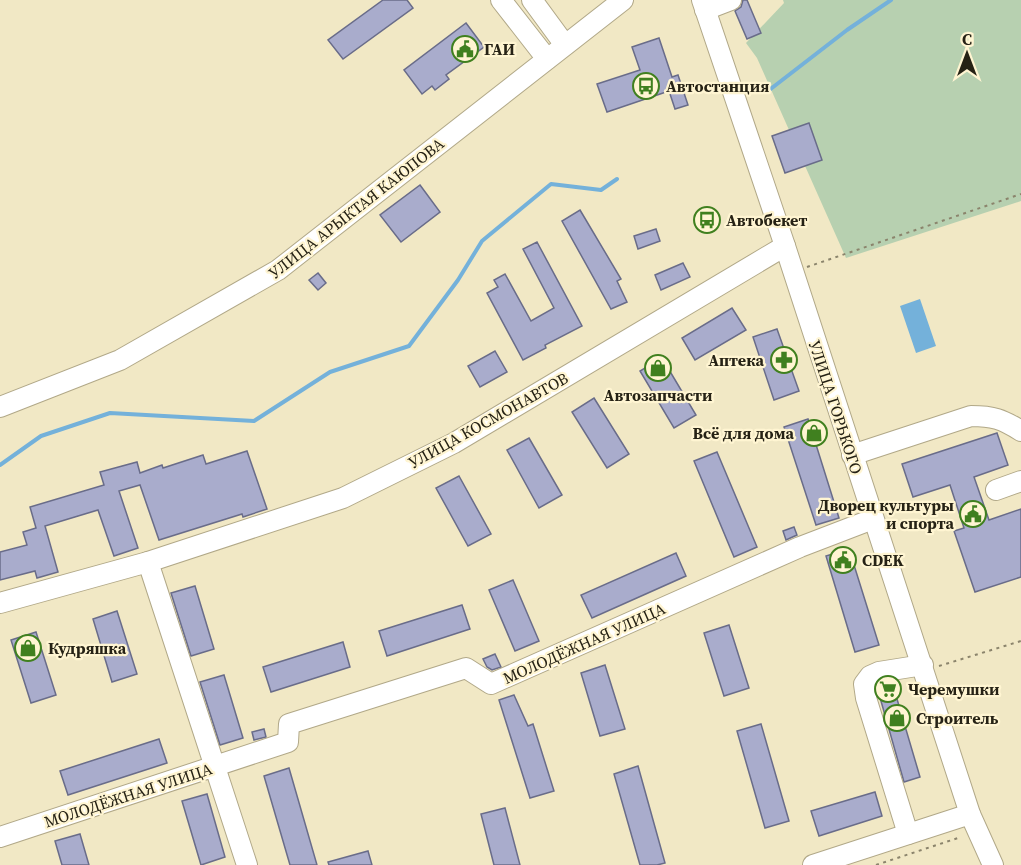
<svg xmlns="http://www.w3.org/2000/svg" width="1021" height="865" viewBox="0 0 1021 865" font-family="'Source Serif 4',serif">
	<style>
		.green { fill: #b7d0b0 }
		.water { fill: #74b1da }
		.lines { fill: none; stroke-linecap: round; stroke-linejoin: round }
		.stream { stroke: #74b1da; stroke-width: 4 }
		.building { fill: #a9accc; stroke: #696c89; stroke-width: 1.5 }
		.minor-casing { stroke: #b1a888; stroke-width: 22 }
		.path { stroke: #8b846c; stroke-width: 2; stroke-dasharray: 3 4.5; stroke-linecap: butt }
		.minor { stroke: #fff; stroke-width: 20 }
		.labels { text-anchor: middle; stroke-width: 4.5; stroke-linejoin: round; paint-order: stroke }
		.poi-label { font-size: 16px; font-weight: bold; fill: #262215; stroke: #fff5d2; text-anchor: start }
		.street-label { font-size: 16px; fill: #262215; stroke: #fff5d2 }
	</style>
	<rect width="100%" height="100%" fill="#f1e8c5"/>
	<!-- green -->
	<path class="green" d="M783 0H1021V201L846 258 757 58 746 43 784 3Z"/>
	<!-- water -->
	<path class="water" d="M920 299 936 346 916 353 900 306Z"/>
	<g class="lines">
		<!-- stream -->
		<g class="stream">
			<path d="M768 91 847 30 891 0"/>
			<path d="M0 465 41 436 110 413 254 421 330 372 409 346 458 280 482 241 551 184 601 190 617 179"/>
		</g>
	</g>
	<!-- building -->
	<g class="building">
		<path d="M383 0H407L413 8 343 59 328 40Z"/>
		<path d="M743 0H747L761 33 747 39 735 11 741 7Z"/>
		<path d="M466 23 484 47 446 75 449 79 435 90 432 86 422 94 404 70Z"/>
		<path d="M659 38 672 77 678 75 688 105 675 109 669 91 607 112 597 84 640 70 632 47Z"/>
		<path d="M809 123 822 160 785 173 772 136Z"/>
		<path d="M420 185 440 212 401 242 380 215Z"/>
		<path d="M580 210 621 279 617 281 627 302 611 309 562 221Z"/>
		<path d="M656 229 660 241 638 249 634 236Z"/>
		<path d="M537 242 582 326 545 345 546 348 523 360 487 293 498 287 494 280 505 274 531 321 554 308 523 249Z"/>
		<path d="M683 263 690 277 661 290 655 275Z"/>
		<path d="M318 273 326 283 318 290 309 280Z"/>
		<path d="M732 308 746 330 695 360 682 338Z"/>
		<path d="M777 329 799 391 774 400 753 337Z"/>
		<path d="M495 351 507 372 480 387 468 366Z"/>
		<path d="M662 358 696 415 674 428 640 371Z"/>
		<path d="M594 398 629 454 607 468 572 412Z"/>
		<path d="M808 419 839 518 816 525 784 427Z"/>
		<path d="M997 433 1008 465 974 477 989 520 1021 509V577L975 592 954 531 964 528 950 485 913 497 902 464Z"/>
		<path d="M529 438 562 495 539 508 507 450Z"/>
		<path d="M247 451 267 509 243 517 242 514 159 540 140 485 119 491 138 548 114 556 98 510 45 526 58 572 37 578 35 571 0 580V552L27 545 23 532 36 528 30 507 104 485 100 472 137 462 140 473 162 465 163 468 203 455 206 464Z"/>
		<path d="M717 452 757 547 734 557 694 461Z"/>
		<path d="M459 476 491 534 468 546 436 488Z"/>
		<path d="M794 527 797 535 786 540 783 531Z"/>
		<path d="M849 549 879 645 855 652 826 556Z"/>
		<path d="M676 553 686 576 592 618 581 595Z"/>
		<path d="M513 580 539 641 515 651 489 590Z"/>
		<path d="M195 586 214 649 191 656 171 593Z"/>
		<path d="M462 605 470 629 387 656 379 631Z"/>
		<path d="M117 611 137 674 112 682 93 619Z"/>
		<path d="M729 625 749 688 724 696 704 633Z"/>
		<path d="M36 632 56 695 31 703 11 640Z"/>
		<path d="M343 642 350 667 271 692 263 667Z"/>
		<path d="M495 654 501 667 492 670 487 667 483 659Z"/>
		<path d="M605 665 625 729 600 736 581 673Z"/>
		<path d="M224 675 243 738 220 745 200 682Z"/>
		<path d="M892 682 920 777 904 782 877 687 882 684Z"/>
		<path d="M514 695 528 726 533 724 554 791 530 798 499 700Z"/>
		<path d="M761 724 789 821 765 828 737 731Z"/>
		<path d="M264 729 266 737 254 740 252 732Z"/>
		<path d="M159 739 167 763 68 795 60 771Z"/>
		<path d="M638 766 665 863 657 865H640L614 774Z"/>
		<path d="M289 768 317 865H290L264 776Z"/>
		<path d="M875 792 882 816 819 836 811 811Z"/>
		<path d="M207 794 225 857 201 865 182 801Z"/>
		<path d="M505 808 520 865H494L481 814Z"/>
		<path d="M80 834 89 865H62L55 841Z"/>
		<path d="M368 851 372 865H329L328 862Z"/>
	</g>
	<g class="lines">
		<defs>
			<g id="minor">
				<path d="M501 0 547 59"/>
				<path d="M532 0 565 45"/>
				<path d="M702 0 785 246 970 814 993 865"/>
				<path d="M705 10 731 0"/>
				<path d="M0 407 120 360 278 270 623 0"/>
				<path d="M852 455 971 416C993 416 1002 419 1021 431"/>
				<path d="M996 490 1021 481"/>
				<path d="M148 562 247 865"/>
				<path d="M0 603 148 562 343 498 454 443 785 246"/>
				<path d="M908 834 866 698 864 684 870 676 879 672 923 665"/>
				<path d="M0 837 288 742 289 724 466 668 491 684 800 547 873 519"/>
				<path d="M813 865 970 814"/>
			</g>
		</defs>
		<!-- minor casing -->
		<use href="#minor" class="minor-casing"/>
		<!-- path -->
		<g class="path">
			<path d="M807 267 1021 194"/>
			<path d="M939 666 1021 641"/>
			<path d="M876 865 961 837"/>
		</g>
		<!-- minor -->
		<use href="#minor" class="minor"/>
	</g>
	<!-- icons -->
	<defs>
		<symbol id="civic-ring" viewBox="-11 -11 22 22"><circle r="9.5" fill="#fff5d2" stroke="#40801f" stroke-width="1.5"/><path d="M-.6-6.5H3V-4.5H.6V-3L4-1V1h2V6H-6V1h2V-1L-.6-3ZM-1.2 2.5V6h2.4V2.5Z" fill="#40801f"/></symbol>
		<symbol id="bus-ring" viewBox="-11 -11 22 22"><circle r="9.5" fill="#fff5d2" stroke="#40801f" stroke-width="1.5"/><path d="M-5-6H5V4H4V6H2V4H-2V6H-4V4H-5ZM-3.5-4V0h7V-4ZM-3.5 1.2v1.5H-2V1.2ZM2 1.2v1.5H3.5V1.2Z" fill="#40801f"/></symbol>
		<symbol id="pharmacy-ring" viewBox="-11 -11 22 22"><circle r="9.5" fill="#fff5d2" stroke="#40801f" stroke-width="1.5"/><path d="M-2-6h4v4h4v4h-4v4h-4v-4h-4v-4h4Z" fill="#40801f"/></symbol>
		<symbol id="shop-ring" viewBox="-11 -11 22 22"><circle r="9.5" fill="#fff5d2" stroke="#40801f" stroke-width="1.5"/><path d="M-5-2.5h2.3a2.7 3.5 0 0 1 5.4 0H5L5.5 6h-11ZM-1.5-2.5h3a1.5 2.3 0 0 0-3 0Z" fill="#40801f"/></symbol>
		<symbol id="supermarket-ring" viewBox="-11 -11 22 22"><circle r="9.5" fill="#fff5d2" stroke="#40801f" stroke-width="1.5"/><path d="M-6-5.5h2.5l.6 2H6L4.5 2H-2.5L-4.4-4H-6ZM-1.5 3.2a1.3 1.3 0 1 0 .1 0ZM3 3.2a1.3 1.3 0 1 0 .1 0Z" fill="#40801f"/></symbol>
	</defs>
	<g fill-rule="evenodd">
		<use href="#civic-ring" x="450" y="34" width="30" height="30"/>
		<use href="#bus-ring" x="631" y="71" width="30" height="30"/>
		<use href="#bus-ring" x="692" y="205" width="30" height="30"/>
		<use href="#pharmacy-ring" x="769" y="345" width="30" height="30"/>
		<use href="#shop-ring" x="643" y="353" width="30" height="30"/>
		<use href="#shop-ring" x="799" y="418" width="30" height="30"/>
		<use href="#civic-ring" x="958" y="499" width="30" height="30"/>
		<use href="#civic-ring" x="828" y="545" width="30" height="30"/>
		<use href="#shop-ring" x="13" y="633" width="30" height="30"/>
		<use href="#supermarket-ring" x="873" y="674" width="30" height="30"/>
		<use href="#shop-ring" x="882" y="703" width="30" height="30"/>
	</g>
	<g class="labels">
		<!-- poi labels -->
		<g class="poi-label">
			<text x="484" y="55">ГАИ</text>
			<text x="666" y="92">Автостанция</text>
			<text x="726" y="226">Автобекет</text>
			<text x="764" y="366" text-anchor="end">Аптека</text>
			<text x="658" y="401" text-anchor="middle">Автозапчасти</text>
			<text x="794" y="439" text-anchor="end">Всё для дома</text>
			<text x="954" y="511" text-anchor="end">Дворец культуры<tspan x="954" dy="18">и спорта</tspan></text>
			<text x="862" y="566">CDEK</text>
			<text x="48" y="654">Кудряшка</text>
			<text x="908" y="695">Черемушки</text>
			<text x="916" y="724">Строитель</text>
		</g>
		<!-- street labels -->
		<g class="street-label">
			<text transform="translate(356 208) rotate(-38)" y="6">УЛИЦА АРЫКТАЯ КАЮПОВА</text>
			<text transform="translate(836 407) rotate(72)" y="6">УЛИЦА ГОРЬКОГО</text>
			<text transform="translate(488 420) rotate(-29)" y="6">УЛИЦА КОСМОНАВТОВ</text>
			<text transform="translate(584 643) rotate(-24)" y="6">МОЛОДЁЖНАЯ УЛИЦА</text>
			<text transform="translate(128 795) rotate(-18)" y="6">МОЛОДЁЖНАЯ УЛИЦА</text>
		</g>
	</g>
	<!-- north arrow -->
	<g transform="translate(967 54)" stroke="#fff5d2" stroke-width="4.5" paint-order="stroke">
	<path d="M0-4.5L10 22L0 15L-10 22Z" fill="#262215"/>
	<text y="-9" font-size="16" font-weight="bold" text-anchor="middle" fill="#262215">С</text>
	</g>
</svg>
